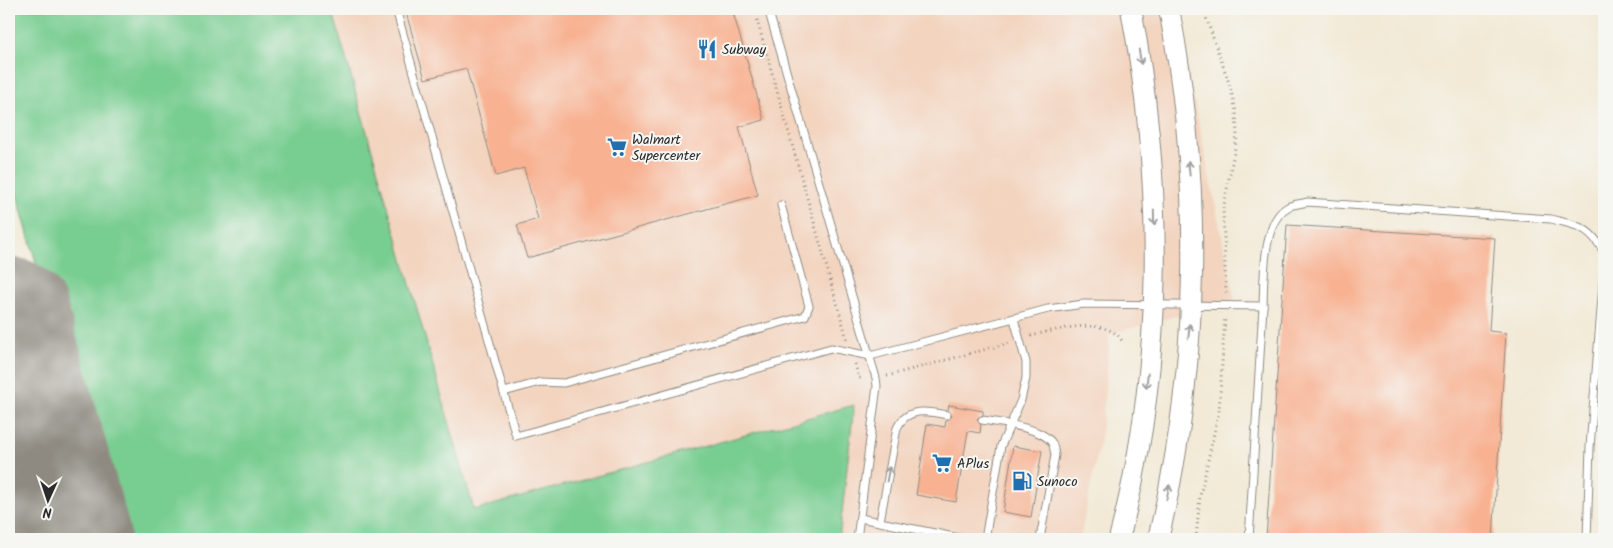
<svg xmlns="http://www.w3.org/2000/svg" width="1613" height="548" viewBox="0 0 1613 548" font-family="Kalam,sans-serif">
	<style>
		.built { fill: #f3d4bf }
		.green { fill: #78cd91; stroke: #527c5e }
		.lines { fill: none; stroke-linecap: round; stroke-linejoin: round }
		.runway { stroke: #8e8a81; stroke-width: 120 }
		.building { fill: #f8b191 }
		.lane-casing { stroke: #8e8a81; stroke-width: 9 }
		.secondary-casing { stroke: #8e8a81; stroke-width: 22 }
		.path { stroke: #8e8a81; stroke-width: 3; stroke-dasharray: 1 4; stroke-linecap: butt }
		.lane { stroke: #fff; stroke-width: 7 }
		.secondary { stroke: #fff; stroke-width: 20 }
		.oneway { stroke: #a0a0a0 }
		.labels { text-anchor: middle; stroke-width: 4; stroke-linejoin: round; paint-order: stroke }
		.poi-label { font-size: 14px; fill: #2b2b2b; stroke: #f6f6f2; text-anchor: start }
	</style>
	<rect width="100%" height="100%" fill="#f6f6f2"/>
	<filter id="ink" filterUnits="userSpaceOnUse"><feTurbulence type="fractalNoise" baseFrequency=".02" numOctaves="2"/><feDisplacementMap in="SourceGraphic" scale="10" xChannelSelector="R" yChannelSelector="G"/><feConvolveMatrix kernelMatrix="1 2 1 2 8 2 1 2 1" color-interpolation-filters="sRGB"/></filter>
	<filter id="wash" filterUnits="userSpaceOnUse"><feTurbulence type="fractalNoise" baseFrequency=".0096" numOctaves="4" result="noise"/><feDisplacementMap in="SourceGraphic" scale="20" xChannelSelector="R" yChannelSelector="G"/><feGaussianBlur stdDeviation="1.12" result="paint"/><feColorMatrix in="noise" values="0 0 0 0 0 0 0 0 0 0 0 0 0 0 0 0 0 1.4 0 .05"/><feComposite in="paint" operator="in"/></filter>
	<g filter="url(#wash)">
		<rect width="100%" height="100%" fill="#f2ead7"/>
		<!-- built -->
		<path class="built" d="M332 9H1175L1235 300 1110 334 1101 436 1080 539H839L853 405 474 510Z"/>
		<!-- green -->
		<g class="green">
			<path d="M9 9H332L474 510 854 405 839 539H114L9 167Z"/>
			<path d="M9 457 32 539H9Z"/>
		</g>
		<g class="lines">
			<!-- runway -->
			<path class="runway" d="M9 317 71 539"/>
		</g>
		<g id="blocks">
			<!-- building -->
			<g class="building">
				<path d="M405 9H732L764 120 739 127 758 195 527 258 517 225 538 219 524 168 496 176 466 68 425 79Z"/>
				<path d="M1287 225 1495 238 1489 331 1506 333 1493 539H1266Z"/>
				<path d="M949 405 983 411V415L977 419 981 425 980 433 968 431 956 502 916 495 927 424 945 427 946 420 952 416 948 410Z"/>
				<path d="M1013 446 1042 451 1031 517 1003 512Z"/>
			</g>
		</g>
	</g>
	<g filter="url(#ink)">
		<use href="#blocks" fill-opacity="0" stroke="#8e8a81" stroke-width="1"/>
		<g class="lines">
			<defs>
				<g id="lane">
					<path d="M396 9 516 436 831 348 870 356 1048 309 1084 304 1263 306C1264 281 1262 220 1288 207 1293 204 1301 204 1307 202L1551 219C1579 226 1589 226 1604 252"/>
					<path d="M768 9 876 378 877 386 857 539"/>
					<path d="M504 392 540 382 564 383 805 316 809 306 781 205"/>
					<path d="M982 420C1000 423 1042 427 1052 443 1054 446 1054 451 1055 455L1040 539"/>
					<path d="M860 518 964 539"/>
					<path d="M880 521 897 428C907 407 927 411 947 415"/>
					<path d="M985 539 1001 446 1021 400 1026 378V362L1014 319"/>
					<path d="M1249 539 1263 306"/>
					<path d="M1587 539 1590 447 1604 272"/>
				</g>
				<g id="secondary">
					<path d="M1119 539C1165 367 1164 183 1131 9"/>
					<path d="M1158 539C1200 367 1203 183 1169 9"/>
				</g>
			</defs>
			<!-- lane casing -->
			<use href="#lane" class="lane-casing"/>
			<!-- secondary casing -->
			<use href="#secondary" class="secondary-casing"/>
			<!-- path -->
			<g class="path">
				<path d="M1203 9 1229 83 1236 111 1237 137 1223 210 1226 294"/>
				<path d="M757 20 847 339"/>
				<path d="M1031 336C1055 330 1110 314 1123 343"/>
				<path d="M855 364 859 378H863"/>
				<path d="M887 376 1009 343"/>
				<path d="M1196 539 1200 496 1219 411 1225 317"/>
			</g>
			<!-- lane -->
			<use href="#lane" class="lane"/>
			<!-- secondary -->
			<use href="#secondary" class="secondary"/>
		</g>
		<!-- one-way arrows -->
		<defs><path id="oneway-shaft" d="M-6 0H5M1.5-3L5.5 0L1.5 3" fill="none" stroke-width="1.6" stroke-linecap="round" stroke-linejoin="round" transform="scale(1.25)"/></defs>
		<g class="oneway">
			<use href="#oneway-shaft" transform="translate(1140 57) rotate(81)"/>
			<use href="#oneway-shaft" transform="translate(1189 168) rotate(-95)"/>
			<use href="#oneway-shaft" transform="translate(1154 218) rotate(89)"/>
			<use href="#oneway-shaft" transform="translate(1189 331) rotate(-85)"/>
			<use href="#oneway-shaft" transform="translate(1147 381) rotate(96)"/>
			<use href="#oneway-shaft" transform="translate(888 474) rotate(-80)"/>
			<use href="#oneway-shaft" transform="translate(1168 492) rotate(-78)"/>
		</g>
	</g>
	<!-- icons -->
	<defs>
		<symbol id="restaurant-bare" viewBox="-9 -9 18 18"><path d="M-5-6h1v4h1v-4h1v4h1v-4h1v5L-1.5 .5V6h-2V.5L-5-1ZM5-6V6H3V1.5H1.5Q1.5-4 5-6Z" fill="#1f6fb2" stroke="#f6f6f2" stroke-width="2.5" paint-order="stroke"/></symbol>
		<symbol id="supermarket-bare" viewBox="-9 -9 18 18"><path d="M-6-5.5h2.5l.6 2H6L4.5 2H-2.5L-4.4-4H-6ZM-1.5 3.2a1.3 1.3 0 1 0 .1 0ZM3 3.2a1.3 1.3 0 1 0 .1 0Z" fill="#1f6fb2" stroke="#f6f6f2" stroke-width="2.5" paint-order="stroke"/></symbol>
		<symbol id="fuel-bare" viewBox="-9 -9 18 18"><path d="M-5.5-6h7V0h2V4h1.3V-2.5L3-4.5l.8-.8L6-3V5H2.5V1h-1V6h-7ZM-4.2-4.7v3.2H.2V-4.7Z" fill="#1f6fb2" stroke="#f6f6f2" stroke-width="2.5" paint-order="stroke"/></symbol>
	</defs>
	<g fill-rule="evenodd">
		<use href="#restaurant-bare" x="693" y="35" width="28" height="28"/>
		<use href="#supermarket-bare" x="603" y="133" width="28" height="28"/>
		<use href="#supermarket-bare" x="928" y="449" width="28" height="28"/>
		<use href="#fuel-bare" x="1008" y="467" width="28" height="28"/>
	</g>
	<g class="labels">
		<!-- poi labels -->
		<g class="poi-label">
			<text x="722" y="54">Subway</text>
			<text x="632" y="144">Walmart<tspan x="632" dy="16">Supercenter</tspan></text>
			<text x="957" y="468">APlus</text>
			<text x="1037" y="486">Sunoco</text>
		</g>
	</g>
	<!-- margin -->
	<rect width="1613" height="548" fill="none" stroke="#f6f6f2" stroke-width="30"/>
	<!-- north arrow -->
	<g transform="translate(48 500) rotate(183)" stroke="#f6f6f2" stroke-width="4" paint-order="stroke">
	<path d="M0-4L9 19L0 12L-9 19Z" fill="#2b2b2b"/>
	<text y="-8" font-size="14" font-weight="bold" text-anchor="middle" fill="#2b2b2b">N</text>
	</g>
</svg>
